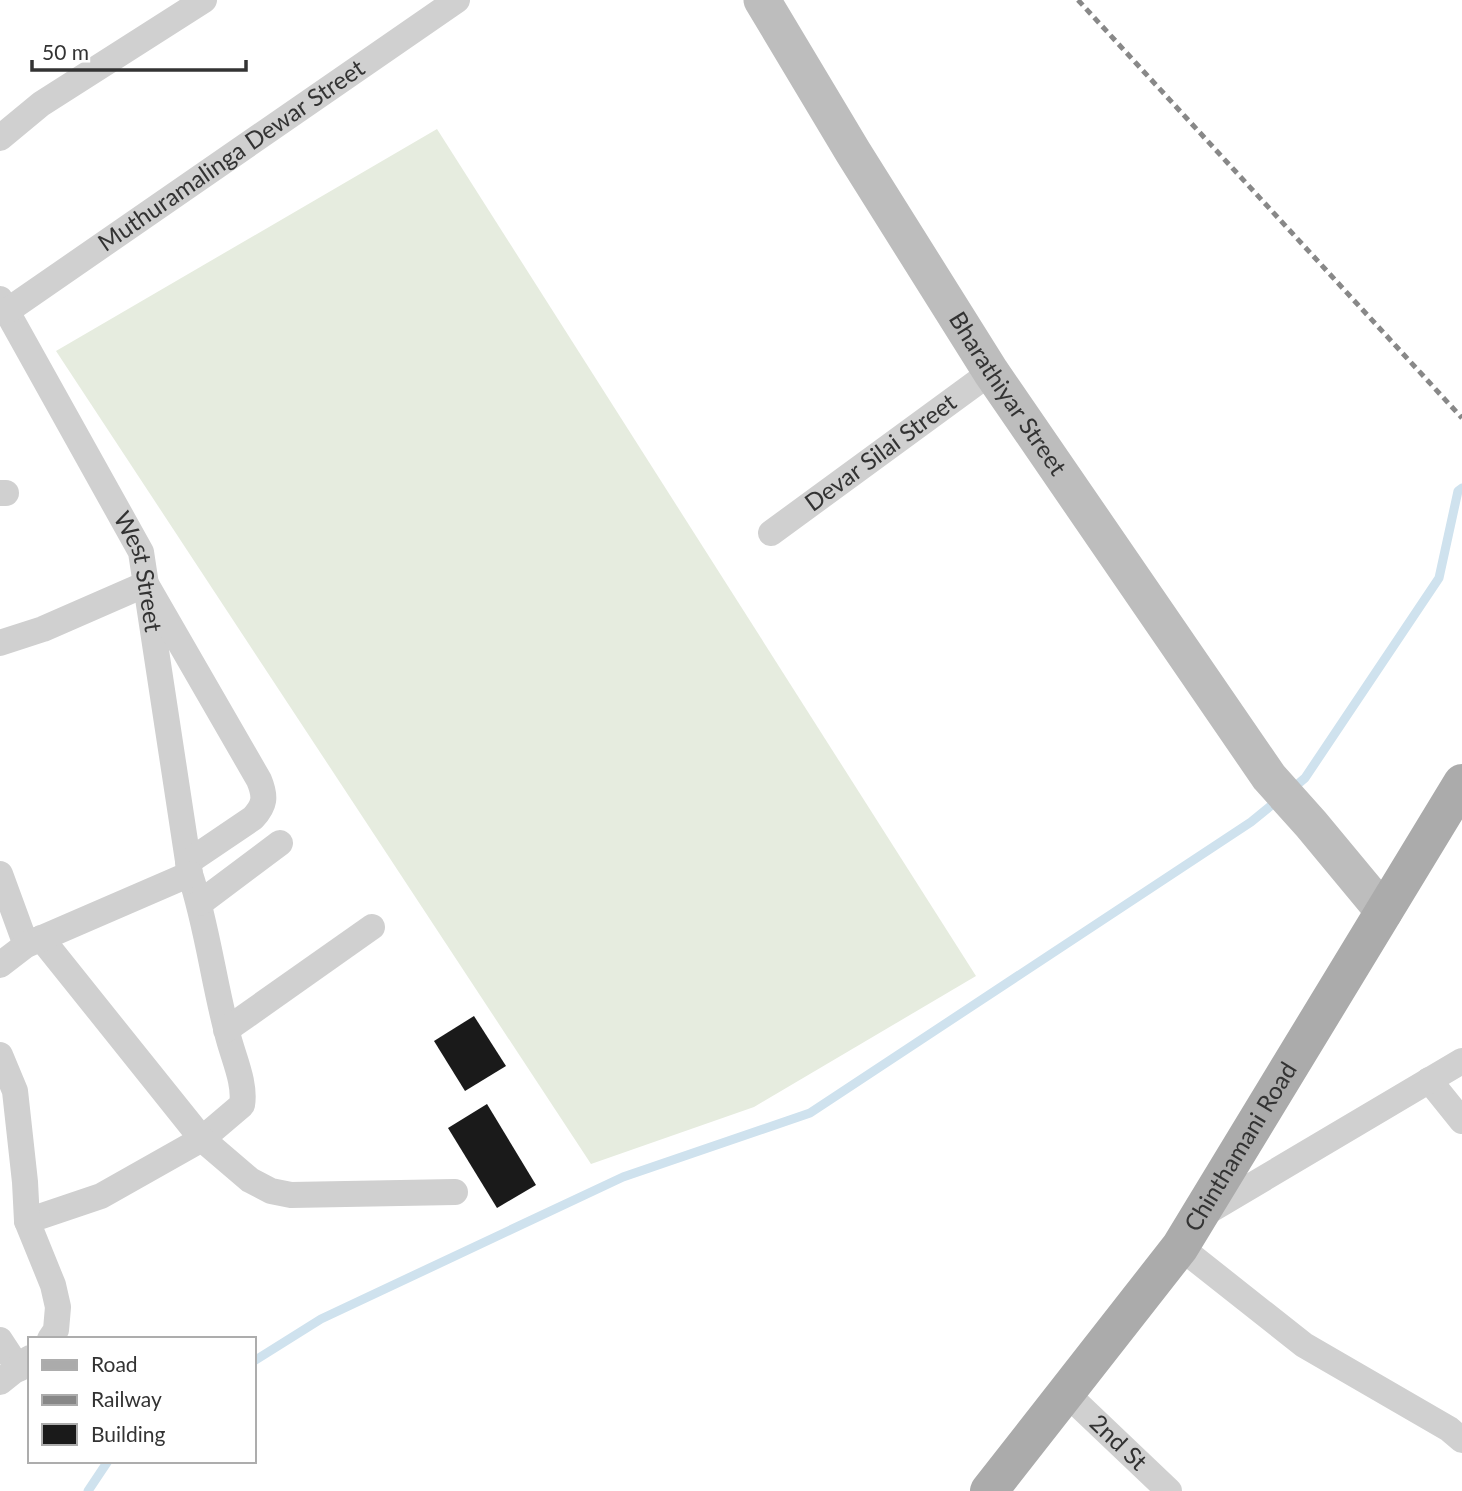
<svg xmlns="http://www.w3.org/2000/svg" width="1462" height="1491" viewBox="0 0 1462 1491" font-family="Lato,sans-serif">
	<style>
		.pitch { fill: #e6ecdf }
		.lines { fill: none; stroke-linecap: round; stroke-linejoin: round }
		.stream { stroke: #cfe2ee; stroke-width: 9 }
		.building { fill: #1a1a1a }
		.street { stroke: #d0d0d0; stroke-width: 26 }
		.secondary { stroke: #bdbdbd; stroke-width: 37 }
		.primary { stroke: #ababab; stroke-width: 38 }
		.rail { stroke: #888; stroke-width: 5; stroke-dasharray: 7 5; stroke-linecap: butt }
		.labels { text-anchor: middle; stroke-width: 7; stroke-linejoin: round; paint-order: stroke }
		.street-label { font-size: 24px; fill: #333; stroke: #fff }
	</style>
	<rect width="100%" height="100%" fill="#fff"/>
	<!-- pitch -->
	<path class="pitch" d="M437 129 976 976 754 1107 591 1164 56 351Z"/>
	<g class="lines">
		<!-- stream -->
		<g class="stream">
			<path d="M1292 789 1305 778 1439 578 1458 491 1462 488"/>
			<path d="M254 1361 321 1319 623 1177 810 1113 1251 822 1278 800"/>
			<path d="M88 1491 108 1461"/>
		</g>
	</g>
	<!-- building -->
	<g class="building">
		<path d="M474 1016 506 1066 465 1091 434 1041Z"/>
		<path d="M487 1104 536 1185 497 1208 448 1128Z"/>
	</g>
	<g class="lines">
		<!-- street -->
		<g class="street">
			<path d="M0 138 41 104 204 0"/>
			<path id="s1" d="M0 299 141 552 190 874C207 925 213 979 227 1032 232 1055 246 1082 242 1105L202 1139 101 1196 27 1221"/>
			<path id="s2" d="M7 311 457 0"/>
			<path d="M0 493H6"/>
			<path id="s3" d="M771 533 991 372"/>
			<path d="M0 643 43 629 146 584 259 780C266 797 265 805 253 818L188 862"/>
			<path d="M0 874 26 945"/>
			<path d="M200 903 280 843"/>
			<path d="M41 938 202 1139 250 1180 271 1191 291 1195 455 1192"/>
			<path d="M0 965 26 945 190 874"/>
			<path d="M226 1030 372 927"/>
			<path d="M0 1055 15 1091 25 1182 27 1221 53 1285 58 1307 56 1330 50 1339"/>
			<path d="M1429 1080 1462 1121"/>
			<path d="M1202 1215 1462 1061"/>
			<path d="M1180 1247 1304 1345 1449 1429 1462 1440"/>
			<path d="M0 1340 19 1369"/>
			<path d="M0 1382 30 1358"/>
			<path id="s4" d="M1066 1393 1169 1491"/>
		</g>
		<!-- secondary -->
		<path class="secondary" id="s5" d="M762 0 853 152 991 372 1269 777 1311 824 1384 912"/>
		<!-- primary -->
		<path class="primary" id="s6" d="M989 1491 1180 1247 1462 783"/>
		<!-- rail -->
		<path class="rail" d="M1078 0 1462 418"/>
	</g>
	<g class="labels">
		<!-- street labels -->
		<g class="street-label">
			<text dy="8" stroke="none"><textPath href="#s2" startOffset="273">Muthuramalinga Dewar Street</textPath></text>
			<text dy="8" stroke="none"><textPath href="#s5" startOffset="464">Bharathiyar Street</textPath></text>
			<text dy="8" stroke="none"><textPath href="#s3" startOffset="136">Devar Silai Street</textPath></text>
			<text dy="8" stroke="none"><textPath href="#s1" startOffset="308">West Street</textPath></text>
			<text dy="8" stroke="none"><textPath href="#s6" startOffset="427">Chinthamani Road</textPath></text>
			<text dy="8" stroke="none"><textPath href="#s4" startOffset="72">2nd St</textPath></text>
		</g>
	</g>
	<!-- legend -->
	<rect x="28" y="1337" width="228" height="126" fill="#ffffff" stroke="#adadad" stroke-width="2"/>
	<rect x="42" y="1360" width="35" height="10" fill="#ababab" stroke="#adadad" stroke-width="2"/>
	<text x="91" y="1372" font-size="21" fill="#333333">Road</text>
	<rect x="42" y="1395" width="35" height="10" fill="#888888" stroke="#adadad" stroke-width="2"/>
	<text x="91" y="1407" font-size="21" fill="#333333">Railway</text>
	<rect x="42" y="1424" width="35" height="21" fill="#1a1a1a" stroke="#adadad" stroke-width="2"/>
	<text x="91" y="1442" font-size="21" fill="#333333">Building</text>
	<!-- scale -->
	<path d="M32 60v10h214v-10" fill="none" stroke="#333333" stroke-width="3.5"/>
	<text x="42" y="60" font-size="21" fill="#333333" stroke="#ffffff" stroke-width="5" paint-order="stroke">50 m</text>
</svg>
